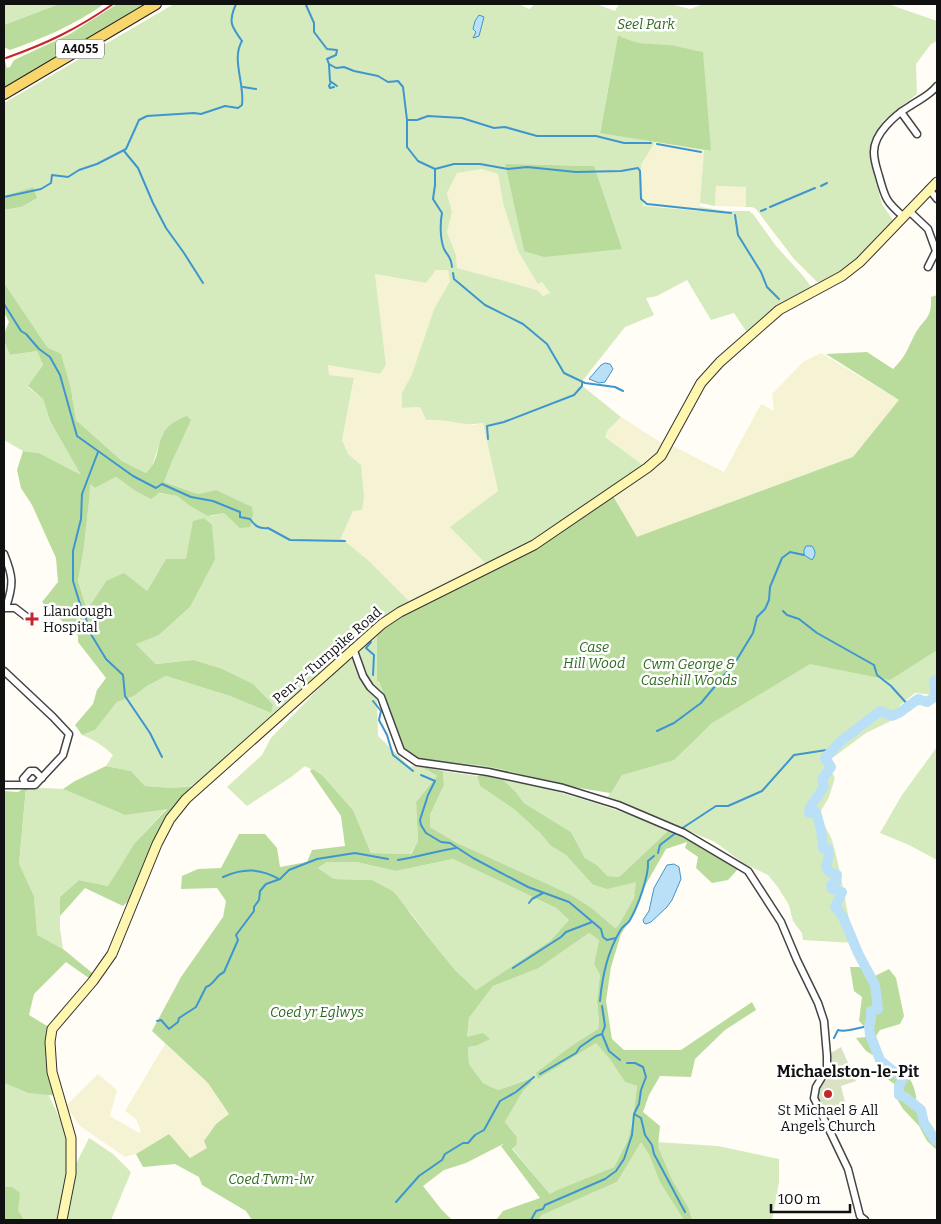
<svg xmlns="http://www.w3.org/2000/svg" width="941" height="1224" viewBox="0 0 941 1224" font-family="Bitter,serif">
	<style>
		.farmland { fill: #f6f3d4 }
		.green { fill: #d5ebbd; fill-rule: evenodd }
		.forest { fill: #b9dc9c; fill-rule: evenodd }
		.cemetery { fill: #d9e3c4 }
		.water { fill: #b9e0f7; stroke: #3f96cf }
		.lines { fill: none; stroke-linecap: round; stroke-linejoin: round }
		.stream { stroke: #3f96cf; stroke-width: 2 }
		.river { stroke: #b9e0f7; stroke-width: 10 }
		.street-casing { stroke: #444; stroke-width: 9 }
		.secondary-casing { stroke: #333; stroke-width: 11 }
		.primary-casing { stroke: #222; stroke-width: 12 }
		.street { stroke: #fff; stroke-width: 6 }
		.secondary { stroke: #fff6b0; stroke-width: 9 }
		.primary { stroke: #f9d66b; stroke-width: 10 }
		.rail { stroke: #c4262e; stroke-width: 2 }
		.poi-dot { fill: #c4262e; stroke: #fff; stroke-width: 2 }
		.labels { text-anchor: middle; stroke-width: 5; stroke-linejoin: round; paint-order: stroke }
		.shield { fill: #fff; stroke: #585858; stroke-width: 1 }
		.shield-label { font-size: 12px; font-weight: bold; fill: #111 }
		.park-label { font-size: 14px; font-style: italic; fill: #2f6b1f; stroke: #fff }
		.poi-label { font-size: 14px; fill: #111; stroke: #fff; text-anchor: start }
		.street-label { font-size: 14px; fill: #111; stroke: #fff }
		.quarter-label { font-size: 16px; font-weight: bold; fill: #111; stroke: #fff }
	</style>
	<rect width="100%" height="100%" fill="#fffdf5"/>
	<!-- farmland -->
	<g class="farmland">
		<path d="M655 142 704 150 700 211 643 206 641 165Z"/>
		<path d="M482 169 498 174 503 203 518 251 539 283 542 282 550 293 543 296 457 268 456 255 447 232 452 212 447 193 457 173Z"/>
		<path d="M716 186 746 187V207L715 206Z"/>
		<path d="M448 269 450 281 434 309 412 374 402 393V408L420 407 426 420 440 418 474 425 483 423 498 491 487 565 434 591 409 601 368 560 341 538 353 511 361 465 348 454 342 440 354 379 329 375 328 365 380 374 386 365 375 274 426 283 436 270Z"/>
		<path d="M821 353 899 400 853 457 636 538 613 494 646 473 673 446 724 472 761 404 774 411 772 394 803 362Z"/>
		<path d="M621 417 665 445 655 459 644 466 605 437 608 430Z"/>
		<path d="M165 1044 208 1083 229 1114 216 1124 208 1148 190 1158 169 1134 136 1154 125 1157 80 1126 66 1106 98 1074 117 1090 110 1116 139 1133 141 1131 136 1119 125 1111Z"/>
	</g>
	<!-- green -->
	<g class="green">
		<path d="M4 4H59L4 25Z"/>
		<path d="M174 4H519L529 9 535 4H596L615 11 619 4H670L690 9 704 4H888L937 21V41L931 44 916 64 917 94 883 121 876 134 871 146 870 160 882 204 894 222 850 265 821 282H817L794 259 756 209 752 207H746V187L716 186 715 206 700 203 704 150 710 151 667 45H648L633 42 618 35 600 132 655 142 641 165 643 206 699 211 700 207 727 211H749L753 214 776 246 804 277 812 288 791 301 781 304 748 334 734 313 711 320 687 280 657 296 646 298 654 315 625 327 580 384 621 417 608 430 605 437 644 466 530 541 487 565 450 527 498 491 483 423C464 427 447 418 426 420L420 407 402 408V393L412 374 434 309 450 281 448 270H436L426 283 375 274 386 365 380 374 328 365 329 375 354 378 342 440 348 454 361 465 364 497 362 510 353 511 341 538 368 560 409 601 376 625 196 785 172 788 145 786 131 771 106 766 113 755C103 746 95 740 82 735L95 730 117 702 134 696 147 686 166 676 230 696 271 713 193 660 156 664 135 643 159 635 190 607 215 560 166 559 147 591 106 581 87 610 78 581 84 547 89 502V483L95 488 116 477 134 490 177 496 190 506 211 516 224 513 216 490 198 494 164 482 173 459 163 433 151 469 146 473 122 461 76 420 71 389 48 348 4 283V210L21 207 33 187 4 196V103ZM505 164 594 166 524 251ZM482 169 498 174 503 203 518 251 538 284 542 282 550 293 543 296 537 290 457 268 456 255 447 232 452 212 447 193 457 173Z"/>
		<path d="M4 342 10 355 37 351 43 365 28 387 43 399 50 421 82 476 39 453 23 451 4 440Z"/>
		<path d="M899 400 937 421V695L915 693 899 706 905 714 866 733 827 762 835 778 829 797 818 816C823 824 829 832 832 840 842 874 846 909 854 943L803 940 802 933 793 921 789 905 777 886 768 875 743 863 715 842 608 797 610 793 419 761 402 750 382 696 371 687 357 651 363 643 413 610 466 584 517 553 637 537 853 457Z"/>
		<path d="M350 656 377 699 378 736 409 766 422 767 437 776 416 802 418 841 410 854 371 853 353 810 322 775 305 766 291 777 247 806 227 787 262 755 271 738Z"/>
		<path d="M937 747V860L909 845 880 833 902 795Z"/>
		<path d="M443 771 477 776 480 786 515 810 540 833 551 846 566 855 592 884 637 882 634 898 618 926 615 928 593 909 457 843 430 827V815L444 785Z"/>
		<path d="M498 775C557 791 612 807 670 829L619 877 606 876 597 865 585 858 571 832 524 803 515 791Z"/>
		<path d="M26 787 63 789 125 815 167 808 134 844 108 886 79 880 60 897V928L63 949 36 935 34 896 19 865Z"/>
		<path d="M453 859 556 908 569 920 550 941 476 990 455 970 437 948 411 913 372 880 334 879 318 868 327 862H356L396 871Z"/>
		<path d="M589 933 599 940 594 964 600 975 597 1001 599 1021 598 1029 574 1044 538 1079 596 1043 611 1059 625 1082 637 1086 632 1125 627 1142 614 1167 557 1190 550 1194 512 1148 517 1137 505 1122 523 1091 532 1082 528 1079 498 1090 483 1083 469 1064 468 1047 476 1046 489 1039 467 1037 469 1018 493 986 539 968Z"/>
		<path d="M4 1083 28 1093 47 1092C55 1109 64 1125 68 1143 73 1165 61 1198 58 1220H24L18 1210 12 1187H4Z"/>
		<path d="M89 1138 113 1154 131 1172 111 1220H64L76 1164Z"/>
		<path d="M641 1141 718 1146 779 1159V1182L772 1220H538L542 1215 617 1182Z"/>
	</g>
	<!-- forest -->
	<g class="forest">
		<path d="M59 4H104C75 25 43 38 10 50L4 47V25Z"/>
		<path d="M117 4H153L4 91V58L7 68 10 67 14 60 70 34Z"/>
		<path d="M618 35C640 46 645 43 668 45 679 46 691 50 703 52L711 151 600 133Z"/>
		<path d="M505 164 594 166 622 249 544 257 524 251Z"/>
		<path d="M33 187 37 198 21 207 4 210V196Z"/>
		<path d="M4 283 48 348 61 354 71 389 76 420 122 461 146 473C167 454 148 430 187 416L191 420 173 459 164 482 198 494 216 490 252 507 253 515 250 527 240 528 224 513 208 516 190 506 177 496 159 493 151 499 134 490 116 477 95 488 90 484 89 502 84 547 78 581 87 610 106 581 124 573 147 591 166 559H186L193 521 204 518 212 525 215 560 190 607 159 635 136 644 156 664 193 660 222 669 253 684 273 705 271 713 230 696 166 676 147 686 134 696 117 702 95 730 82 735 75 725 93 704 97 690 106 678 78 642V636L42 602 58 582 56 558 32 505 21 488 17 470 23 451 39 453 81 475 50 421 43 399 28 386 43 365 37 351 10 355C3 340 2 337 9 322L4 312Z"/>
		<path d="M937 295V650L890 680 810 664 712 723 674 760 622 775 611 793 561 785 501 769 480 765 418 759 409 754 405 749 379 681H377V634L413 610 466 584 612 494 637 537 853 457 899 400 826 354 867 352 893 369C906 356 906 352 914 336 923 318 932 321 931 297Z"/>
		<path d="M106 766 131 771 145 786 172 788 192 786 166 819 130 899 123 906 85 888 60 916V897L79 880 108 886 134 844 167 809 125 815 63 789 75 781Z"/>
		<path d="M422 767 443 771 444 785 430 815V827L457 843 571 895 593 909 615 928 618 926 634 898 636 882 607 889 592 884 566 855 551 846 540 833 515 810 480 786 477 776 498 775 515 791 524 803 571 832 585 858 597 865 607 876 619 877 670 829 688 836 738 869 728 880 712 883 696 868 698 857 685 848 687 842 666 849 646 884 635 912 621 934 611 967 606 1001 612 1039 624 1050H681L752 1002 756 1010 725 1030 695 1059 691 1077 660 1076 649 1095 643 1112 660 1126 658 1147 672 1180 688 1207 692 1220H684L660 1182 649 1154 641 1142 617 1182 542 1215 538 1220H496L503 1211 540 1198 501 1146 505 1143 466 1163 444 1170 423 1186 441 1209 452 1220H252L246 1211 202 1185 199 1177 175 1164 143 1167 136 1154 169 1134 190 1158 207 1148 204 1141 216 1124 229 1114 208 1083 152 1031 181 977 223 917 226 901 217 888 181 889 182 876 198 869 221 868 239 834H265L277 848 280 867 307 862 312 850 345 846 341 816 310 771 312 769 322 775 353 810 371 853 411 854 418 841 416 802 437 776ZM453 859 556 908 569 920 550 941 476 990 455 970 437 948 394 892 372 880 334 879 318 868 327 862H356L396 871ZM589 933 599 940 594 964 600 975 597 1001 599 1021 598 1029 574 1044 536 1073 538 1079 596 1043 610 1059 625 1082 637 1086 632 1125 627 1142 614 1167 557 1190 550 1194 512 1149 516 1145 517 1137 505 1122 523 1091 532 1082 529 1079 498 1090 483 1083 469 1064 468 1047 476 1046 490 1039 483 1033 467 1037 469 1018 493 986 539 968Z"/>
		<path d="M26 787 19 864 34 896 37 935 63 949 96 976 93 981 66 962 34 994 29 1015 52 1029 50 1043 59 1096 28 1093 4 1083V791L18 792Z"/>
		<path d="M850 967H859L875 976 889 969 896 978 904 1016 900 1024 880 1030 876 1036 886 1063C903 1069 913 1077 916 1096 917 1101 914 1105 917 1111 919 1115 922 1115 925 1118 936 1127 937 1137 937 1150L927 1141 919 1126 903 1109 897 1099V1086L879 1073 876 1057 866 1051 856 1038 866 1037 868 1030 859 1021 862 997 854 991Z"/>
		<path d="M4 1187H12L20 1193 18 1210 24 1220H4Z"/>
	</g>
	<!-- cemetery -->
	<path class="cemetery" d="M841 1047 856 1081 841 1086 845 1102 832 1109 821 1107C816 1090 818 1088 830 1076L831 1053Z"/>
	<!-- water -->
	<g class="water">
		<path d="M479 15 484 17 479 36 473 38 476 32 473 29 475 21Z"/>
		<path d="M605 363 610 364 613 369 605 382 599 383 589 379 601 365Z"/>
		<path d="M806 546H812C816 552 816 554 812 560L804 555V550Z"/>
		<path d="M674 864 679 867 681 879 672 900 667 907 651 922 646 924 644 923 643 920 649 911 654 888 667 865Z"/>
	</g>
	<g class="lines">
		<!-- stream -->
		<g class="stream">
			<path d="M307 4 306 5 314 23V32L327 49 337 50 336 55 327 59 329 64 336 68 344 67 354 71 378 76 388 82 398 81 403 87 407 120V147L418 161 435 169V185L433 199 442 213C440 223 440 239 444 249 448 257 451 256 452 267"/>
			<path d="M329 65 330 81 337 86"/>
			<path d="M331 82 329 86 330 88 334 87"/>
			<path d="M243 87 256 89"/>
			<path d="M407 120H417L428 116 462 118 494 128 505 127 537 136H596L624 143H651"/>
			<path d="M657 144 701 152"/>
			<path d="M124 151 138 168 153 203 166 228 184 253 203 283"/>
			<path d="M435 169 454 164H480L508 169 527 167 576 172 621 171 638 168 640 171 641 199 647 204 731 213"/>
			<path d="M821 186 827 183"/>
			<path d="M4 197 41 189 51 183 52 175 68 177 79 170 97 164 126 149 139 120 147 116 194 113 201 114 225 106 238 108 242 105C245 84 231 59 242 41 231 26 228 22 236 4"/>
			<path d="M770 207 815 188"/>
			<path d="M761 211 766 209"/>
			<path d="M735 215 738 235 761 272 767 287 779 299"/>
			<path d="M453 273 454 279 485 305 523 324 547 344 564 373 585 383 615 387 623 391"/>
			<path d="M4 304 21 331 26 334 39 349 50 357 60 375 77 436 133 476 156 488 162 484 191 497 213 501 240 512V517L250 519C255 526 259 529 268 528L290 540 345 541"/>
			<path d="M488 439 487 426 504 422 574 395 582 386V383"/>
			<path d="M98 452 82 494 81 519 73 551V581L80 604 85 615 89 631 106 659 123 675 125 696 150 733 162 757"/>
			<path d="M783 611 787 615 799 619 817 633 874 665 877 675 891 686 909 706"/>
			<path d="M371 642 366 648 374 655 373 675"/>
			<path d="M373 701 381 711 379 720 387 735 393 755 413 771"/>
			<path d="M657 731 674 723 701 703 736 661 753 633 757 617 765 609 769 600 770 587 782 558 790 552 804 555"/>
			<path d="M421 775 435 781 428 795 420 820 421 825 426 833 441 842 450 843 473 858 528 887 569 902 601 929 603 937 607 940 616 938"/>
			<path d="M681 829 716 806H728L762 791 794 755 833 749"/>
			<path d="M658 853 660 845 677 832"/>
			<path d="M398 860C418 857 436 851 456 848"/>
			<path d="M223 877C243 868 260 868 279 879"/>
			<path d="M529 903 532 899 543 893"/>
			<path d="M513 968 561 937 566 932 592 922"/>
			<path d="M600 1001C602 978 608 951 620 931 622 926 628 924 630 920 638 906 649 876 648 861L654 856"/>
			<path d="M602 1006 605 1026 602 1034 609 1051 620 1060"/>
			<path d="M157 1021 161 1020 169 1029 178 1022 179 1018 196 1007 206 987C215 984 215 976 224 972L238 940 236 935 254 911V907L259 900 260 891 266 884 280 879 289 870 317 859 355 853 388 859"/>
			<path d="M834 1038 838 1030C847 1033 859 1027 869 1026"/>
			<path d="M540 1074 576 1053 580 1047 596 1036 602 1034"/>
			<path d="M634 1114 641 1118 645 1135 652 1145 654 1154 685 1212"/>
			<path d="M396 1202 419 1176 442 1160 445 1154 463 1143H468L475 1135 484 1130 500 1101 516 1092 534 1077"/>
			<path d="M523 1220H530"/>
			<path d="M531 1220 536 1211 543 1209 545 1205 605 1179 616 1171 624 1159 632 1135 634 1114 639 1104 641 1090 646 1077 643 1067 635 1063H627"/>
		</g>
		<!-- river -->
		<path class="river" d="M937 680 934 681 936 696 927 702 918 699 899 713 892 716 880 711 840 742 825 758 831 767 822 779 824 787 810 807 809 813 816 812 821 830 823 848 828 849 829 855 826 867 829 872 837 875 836 881 831 885 832 889 842 892 835 907 843 917 858 953 875 985 878 1009 871 1011V1020L869 1026 870 1035 880 1060 903 1079 899 1086V1095L905 1097 921 1110 924 1123 935 1140 937 1141"/>
		<defs>
			<g id="street">
				<path d="M901 112 917 134"/>
				<path d="M929 189 937 199"/>
				<path d="M909 211 928 229 936 251 928 267"/>
				<path d="M904 217C886 202 885 198 879 176 877 169 874 161 874 153 873 134 895 115 910 106 920 99 929 96 937 86"/>
				<path d="M4 554C13 576 14 584 6 607"/>
				<path d="M4 608H15L28 618"/>
				<path d="M353 648 363 676 370 687 381 697 401 751 417 762 488 772 563 788 618 805 684 833 748 871 781 922 797 960 818 1003 824 1021 827 1056V1069L816 1087 814 1098 848 1169 860 1216 865 1220"/>
				<path d="M4 671 53 717 69 734 63 755 35 785H4"/>
				<path d="M26 785 23 779 30 771H35L42 778"/>
			</g>
			<path id="secondary" d="M62 1220 71 1174V1138L52 1072 50 1042 52 1029 93 981 112 954 157 844 170 819 186 799 382 624 400 612 534 545 647 468 661 456 701 383 720 362 779 310 842 276 860 262 937 182"/>
			<path id="primary" d="M4 94 156 4"/>
		</defs>
		<!-- street casing -->
		<use href="#street" class="street-casing"/>
		<!-- secondary casing -->
		<use href="#secondary" class="secondary-casing"/>
		<!-- primary casing -->
		<use href="#primary" class="primary-casing"/>
		<!-- street -->
		<use href="#street" class="street"/>
		<!-- secondary -->
		<use href="#secondary" class="secondary"/>
		<!-- primary -->
		<use href="#primary" class="primary"/>
		<!-- rail -->
		<path class="rail" d="M6 58C48 43 77 29 113 4"/>
	</g>
	<!-- markers -->
	<g class="poi-dot">
		<path d="M29.5 611.5h5v5h5v5h-5v5h-5v-5h-5v-5h5z"/>
		<circle cx="828" cy="1094" r="5"/>
	</g>
	<g class="labels">
		<!-- shield labels -->
		<rect class="shield" x="56" y="39.5" width="48" height="19" rx="4"/>
		<g class="shield-label">
			<text x="80" y="53">A4055</text>
		</g>
		<!-- park labels -->
		<g class="park-label">
			<text x="646" y="29">Seel Park</text>
			<text x="594" y="652">Case<tspan x="594" dy="16">Hill Wood</tspan></text>
			<text x="689" y="669">Cwm George &amp;<tspan x="689" dy="16">Casehill Woods</tspan></text>
			<text x="317" y="1017">Coed yr Eglwys</text>
			<text x="271" y="1184">Coed Twm-lw</text>
		</g>
		<!-- poi labels -->
		<g class="poi-label">
			<text x="43" y="616">Llandough<tspan x="43" dy="16">Hospital</tspan></text>
			<text x="828" y="1115" text-anchor="middle">St Michael &amp; All<tspan x="828" dy="16">Angels Church</tspan></text>
		</g>
		<!-- street labels -->
		<g class="street-label">
			<text transform="translate(327 655) rotate(-41)" y="5">Pen-y-Turnpike Road</text>
		</g>
		<!-- quarter labels -->
		<g class="quarter-label">
			<text x="848" y="1077">Michaelston-le-Pit</text>
		</g>
	</g>
	<!-- border -->
	<rect width="941" height="1224" fill="none" stroke="#111111" stroke-width="10"/>
	<!-- scale -->
	<path d="M771 1204v8h79v-8" fill="none" stroke="#111111" stroke-width="2.5"/>
	<text x="778" y="1204" font-size="15" fill="#111111" stroke="#ffffff" stroke-width="4" paint-order="stroke">100 m</text>
</svg>
